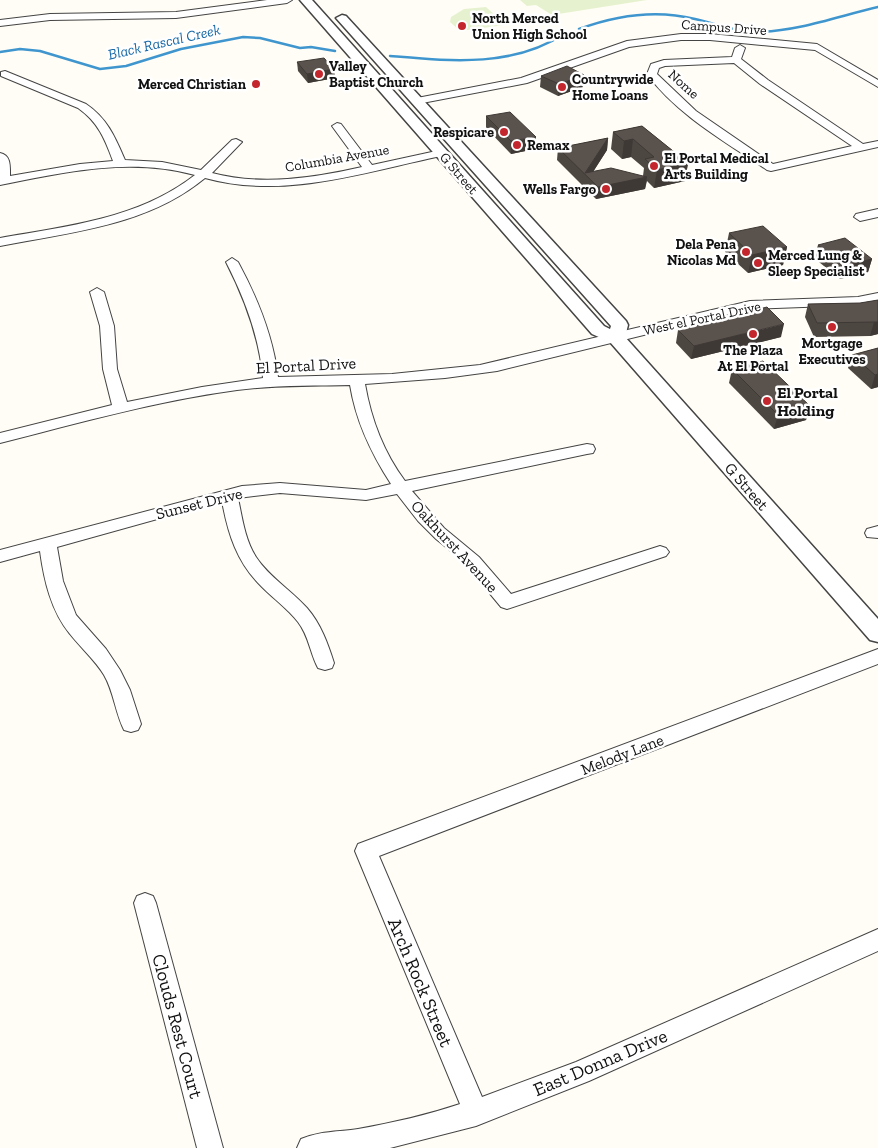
<svg xmlns="http://www.w3.org/2000/svg" width="878" height="1148" viewBox="0 0 878 1148" font-family="'Zilla Slab',serif">
	<style>
		.pitch { fill: #e6f2cf }
		.lines { fill: none; stroke-linecap: round; stroke-linejoin: round }
		.stream { stroke: #3f96cf; stroke-width: 2.5 }
		.minor-casing { stroke: #444; stroke-width: 2 }
		.tertiary-casing { stroke: #444; stroke-width: 3 }
		.minor { fill: #fff; fill-rule: evenodd }
		.tertiary { fill: #fff; fill-rule: evenodd }
		.wall { fill: #4d4742 }
		.shaded-wall { fill: #3f3936 }
		.building { fill: #5a524d; stroke: #3f3936 }
		.poi-dot { fill: #c4262e; stroke: #fff; stroke-width: 2 }
		.labels { text-anchor: middle; stroke-width: 5; stroke-linejoin: round; paint-order: stroke }
		.far-poi-label { font-size: 14px; font-weight: bold; fill: #111; stroke: #fff; text-anchor: start }
		.far-street-label { font-size: 14px; fill: #111; stroke: #fff }
		.far-water-label { font-size: 15px; font-style: italic; fill: #1768a6; stroke: #fff }
		.street-label { font-size: 16px; fill: #111; stroke: #fff }
		.poi-label { font-size: 16px; font-weight: bold; fill: #111; stroke: #fff; text-anchor: start }
		.near-street-label { font-size: 19px; fill: #111; stroke: #fff }
	</style>
	<rect width="100%" height="100%" fill="#fffdf5"/>
	<!-- pitch -->
	<g class="pitch">
		<path d="M520 0H647L552 15 536 5 527 6Z"/>
		<path d="M486 7 503 22 511 24 460 31 450 22 451 17 464 9Z"/>
	</g>
	<g class="lines">
		<!-- stream -->
		<g class="stream">
			<path d="M579 29C617 15 655 9 695 19 716 24 737 32 758 32 799 31 839 16 878 7"/>
			<path d="M0 52 20 49 40 51 100 69 126 66 181 49 243 37 260 38 300 48 311 47 335 51"/>
			<path d="M390 56C449 61 512 68 564 34"/>
		</g>
		<defs>
			<g id="minor">
				<path d="M267 0H292L287 3 176 18 50 20 0 26V20L50 14 176 12Z"/>
				<path d="M681 34H710L817 44 878 80V87L815 50 710 40H681L629 47 527 83 417 104 412 101 417 98 521 78 627 41Z"/>
				<path d="M740 45 745 48 741 59 768 80 863 144 878 141V147L771 171 767 170C726 142 677 115 647 74L651 64 664 60 732 57 735 48ZM734 63 760 84 852 146 773 164 696 111 657 74 659 68 665 66Z"/>
				<path d="M5 71 86 104C107 118 115 137 125 160L162 162 201 170 232 140 236 139 242 142 240 144 212 173C261 186 314 178 362 167L332 126 337 123 341 124 372 165 441 150 447 153 441 156C364 172 284 200 205 178 147 226 71 232 0 246V238C67 226 139 219 195 175 130 157 64 172 0 185V153C11 155 10 166 10 176L80 164 113 161C105 139 98 122 78 108L1 76V72Z"/>
				<path d="M878 209V217L860 221 854 217 856 214Z"/>
				<path d="M232 258 238 262C258 299 273 336 278 377L392 374 480 365 750 301 858 297 878 293V301L858 305 750 309 497 371 445 378 365 384C371 419 384 453 405 481L587 444 593 445 595 449 593 453 587 454 412 491 444 528 479 557 511 594 660 546 666 548 669 552 666 556 507 609 501 607 462 560 436 539 418 521 397 494 366 500 280 493 238 498C242 517 245 540 256 557 269 577 291 590 307 608 321 624 328 644 334 663L332 668 325 670 318 668C310 653 309 636 298 622 288 609 274 599 262 587 237 563 228 534 222 501L57 547 63 581 76 615 106 649 120 670 130 690 141 724 138 730 131 732 124 730C115 712 114 692 104 675 95 660 81 648 70 634 51 611 44 580 40 551L0 562V550L242 486 280 483 366 490 391 484C371 453 356 422 350 385 312 386 275 385 237 390 156 401 79 423 0 443V433L112 405 103 369 100 326 90 292 97 288 104 292 114 326 117 369 127 402 202 387 263 378C259 336 245 299 226 262Z"/>
				<path d="M878 526V538L867 537 865 533 867 529Z"/>
				<path d="M878 649V664L379 856 482 1097 576 1062 878 929V951L589 1081 476 1126 390 1148H297L301 1139C319 1131 339 1132 358 1129 392 1123 427 1115 460 1104L355 851 358 844Z"/>
				<path d="M145 893 153 896 156 903 223 1148H197L134 903 137 896Z"/>
			</g>
			<path id="tertiary" d="M300 0H312L604 326 610 329 611 326 336 18 342 15 346 16 626 321 628 325 625 337 878 619V642L870 640 610 342 592 334Z"/>
		</defs>
		<!-- minor casing -->
		<use href="#minor" class="minor-casing"/>
		<!-- tertiary casing -->
		<use href="#tertiary" class="tertiary-casing"/>
		<!-- minor -->
		<use href="#minor" class="minor"/>
		<!-- tertiary -->
		<use href="#tertiary" class="tertiary"/>
	</g>
	<!-- wall -->
	<g class="wall">
		<path d="M297 62 334 69 335 78 308 83 298 71Z"/>
		<path d="M541 76 583 87 558 96 540 87Z"/>
		<path d="M486 116 535 149 511 154 486 128Z"/>
		<path d="M642 126 688 163 685 181 654 188 647 181 645 189 596 199 557 160 558 148 608 138 607 150 593 172 643 176 644 168 631 157 622 159 611 149 613 132Z"/>
		<path d="M729 233 787 247 783 265 748 273 725 252Z"/>
		<path d="M818 245 872 259 868 272 840 279 814 258Z"/>
		<path d="M878 300V334L870 336 814 337 805 317 808 304 860 303Z"/>
		<path d="M678 330 781 337 691 359 676 343Z"/>
		<path d="M878 348V387L871 389 848 368 852 355Z"/>
		<path d="M732 369 810 406 806 420 774 429 729 383Z"/>
	</g>
	<!-- shaded-wall -->
	<g class="shaded-wall">
		<path d="M334 69 335 78 308 83 307 74Z"/>
		<path d="M584 75 583 87 558 96 559 84Z"/>
		<path d="M536 137 535 149 511 154V141Z"/>
		<path d="M608 138 607 150 589 178 585 174Z"/>
		<path d="M633 139 631 157 622 159 624 141Z"/>
		<path d="M688 163 685 181 654 188 657 170Z"/>
		<path d="M647 177 645 189 596 199 598 187Z"/>
		<path d="M787 247 783 265 748 273 752 255Z"/>
		<path d="M872 259 868 272 840 279 844 266Z"/>
		<path d="M874 322H878V334L870 336Z"/>
		<path d="M784 324 781 337 691 359 694 346Z"/>
		<path d="M878 374V387L871 389 875 375Z"/>
		<path d="M810 406 806 420 774 429 778 415Z"/>
	</g>
	<!-- building -->
	<g class="building">
		<path d="M324 58 334 69 307 74 297 62Z"/>
		<path d="M567 66 584 75 559 84 541 76Z"/>
		<path d="M510 112 536 137 511 141 486 116Z"/>
		<path d="M642 126 688 163 657 170 645 159 654 157 633 139 624 141 613 132Z"/>
		<path d="M608 138 585 173 611 168 647 177 598 187 558 148Z"/>
		<path d="M763 226 787 247 752 255 729 233Z"/>
		<path d="M845 238 872 259 844 266 818 245Z"/>
		<path d="M878 300V322H874L817 323 808 304 860 303Z"/>
		<path d="M767 307 784 324 694 346 678 330Z"/>
		<path d="M878 348V374L875 375 852 355Z"/>
		<path d="M763 361 810 406 778 415 732 369Z"/>
	</g>
	<!-- markers -->
	<g class="poi-dot">
		<circle cx="462" cy="26" r="5"/>
		<circle cx="319" cy="74" r="5"/>
		<circle cx="256" cy="84" r="5"/>
		<circle cx="562" cy="87" r="5"/>
		<circle cx="504" cy="132" r="5"/>
		<circle cx="517" cy="145" r="5"/>
		<circle cx="654" cy="166" r="5"/>
		<circle cx="606" cy="189" r="5"/>
		<circle cx="746" cy="252" r="5"/>
		<circle cx="758" cy="263" r="5"/>
		<circle cx="832" cy="327" r="5"/>
		<circle cx="753" cy="334" r="5"/>
		<circle cx="767" cy="401" r="5"/>
	</g>
	<g class="labels">
		<!-- far-poi labels -->
		<g class="far-poi-label">
			<text x="472" y="23">North Merced<tspan x="472" dy="16">Union High School</tspan></text>
			<text x="329" y="71">Valley<tspan x="329" dy="16">Baptist Church</tspan></text>
			<text x="572" y="84">Countrywide<tspan x="572" dy="16">Home Loans</tspan></text>
			<text x="246" y="89" text-anchor="end">Merced Christian</text>
			<text x="494" y="137" text-anchor="end">Respicare</text>
			<text x="527" y="150">Remax</text>
			<text x="664" y="163">El Portal Medical<tspan x="664" dy="16">Arts Building</tspan></text>
			<text x="596" y="194" text-anchor="end">Wells Fargo</text>
			<text x="736" y="249" text-anchor="end">Dela Pena<tspan x="736" dy="16">Nicolas Md</tspan></text>
			<text x="768" y="260">Merced Lung &amp;<tspan x="768" dy="16">Sleep Specialist</tspan></text>
			<text x="832" y="348" text-anchor="middle">Mortgage<tspan x="832" dy="16">Executives</tspan></text>
			<text x="753" y="355" text-anchor="middle">The Plaza<tspan x="753" dy="16">At El Portal</tspan></text>
		</g>
		<!-- far-street labels -->
		<g class="far-street-label">
			<text transform="translate(724 27) rotate(4)" y="5">Campus Drive</text>
			<text transform="translate(684 84) rotate(42)" y="5">Nome</text>
			<text transform="translate(337 158) rotate(-10)" y="5">Columbia Avenue</text>
			<text transform="translate(459 173) rotate(49)" y="5">G Street</text>
			<text transform="translate(702 318) rotate(-12)" y="5">West el Portal Drive</text>
		</g>
		<!-- far-water labels -->
		<g class="far-water-label">
			<text transform="translate(164 42) rotate(-13)" y="5">Black Rascal Creek</text>
		</g>
		<!-- street labels -->
		<g class="street-label">
			<text transform="translate(306 365) rotate(-3)" y="6">El Portal Drive</text>
			<text transform="translate(747 486) rotate(49)" y="6">G Street</text>
			<text transform="translate(199 503) rotate(-14)" y="6">Sunset Drive</text>
			<text transform="translate(455 546) rotate(47)" y="6">Oakhurst Avenue</text>
			<text transform="translate(622 754) rotate(-21)" y="6">Melody Lane</text>
		</g>
		<!-- poi labels -->
		<g class="poi-label">
			<text x="777" y="398">El Portal<tspan x="777" dy="18">Holding</tspan></text>
		</g>
		<!-- near-street labels -->
		<g class="near-street-label">
			<text transform="translate(421 982) rotate(67)" y="7">Arch Rock Street</text>
			<text transform="translate(178 1026) rotate(75)" y="7">Clouds Rest Court</text>
			<text transform="translate(600 1062) rotate(-23)" y="7">East Donna Drive</text>
		</g>
	</g>
</svg>
